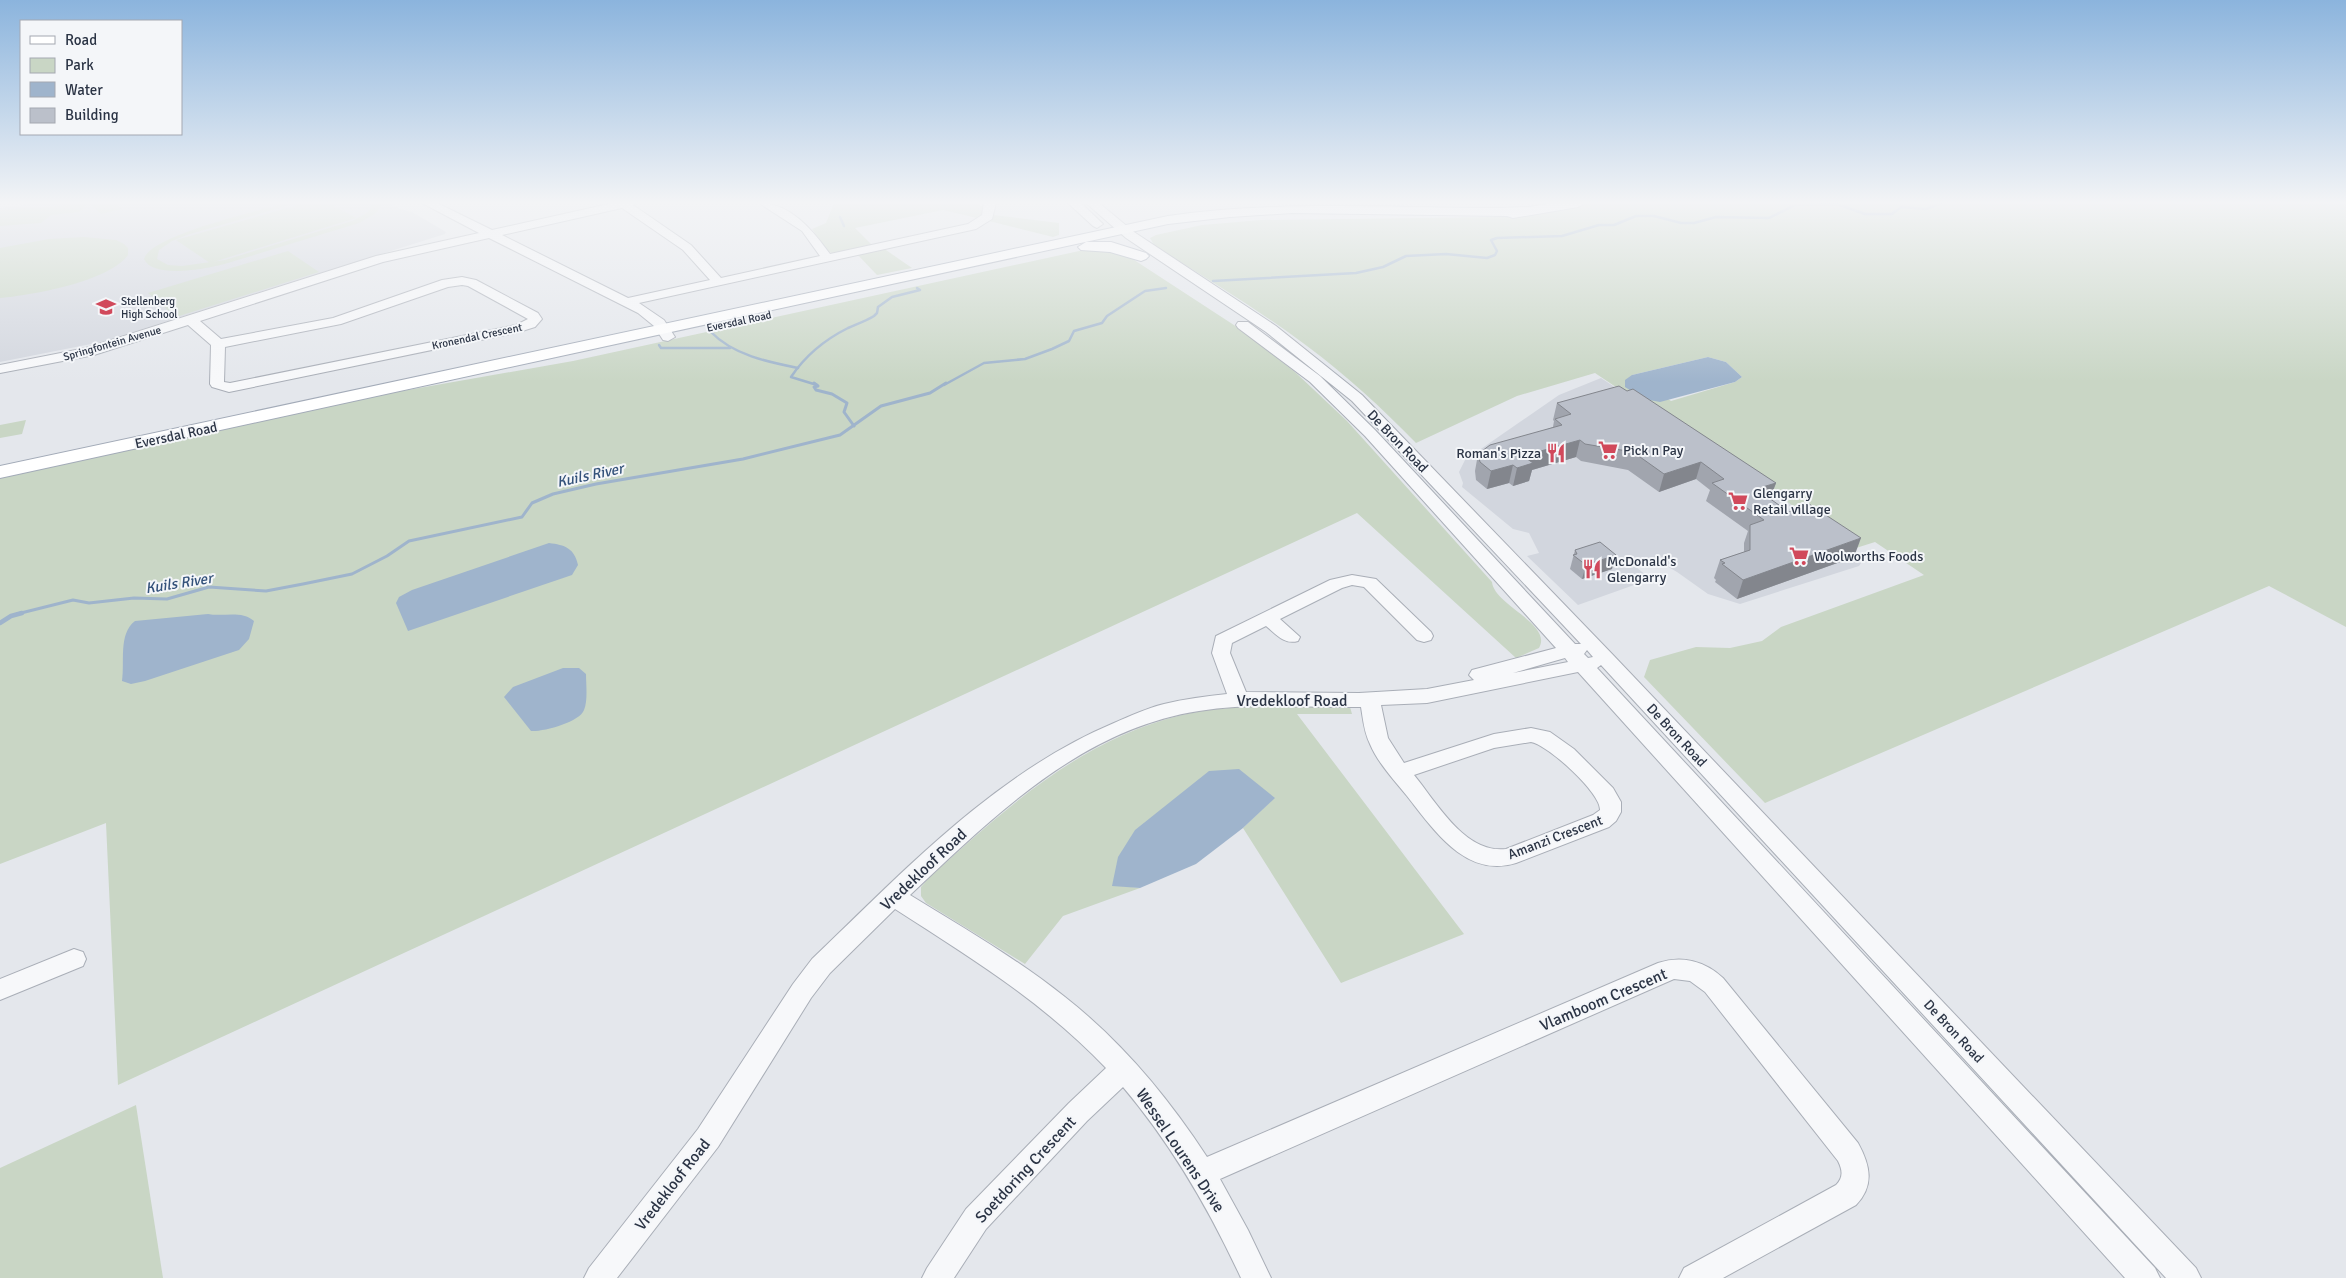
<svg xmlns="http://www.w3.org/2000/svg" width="2346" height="1278" viewBox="0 0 2346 1278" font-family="Signika,sans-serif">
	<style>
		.built { fill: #d2d6de }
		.green { fill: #c9d6c5; fill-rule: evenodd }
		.water { fill: #9fb4cc }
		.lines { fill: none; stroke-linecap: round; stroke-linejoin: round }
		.stream-far2 { stroke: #9fb4cc; stroke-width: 2.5 }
		.stream-far1 { stroke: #9fb4cc; stroke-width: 3 }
		.stream { stroke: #9fb4cc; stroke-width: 4.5 }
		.minor-casing { stroke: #a9aeb7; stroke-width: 2 }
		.major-casing { stroke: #a3abb8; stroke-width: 2 }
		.minor { fill: #f7f8fa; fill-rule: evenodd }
		.major { fill: #fff; fill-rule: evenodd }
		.wall { fill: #a1a5ae }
		.shaded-wall { fill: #83868d }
		.building { fill: #bbc0ca; stroke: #83868d }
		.labels { text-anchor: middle; stroke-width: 4; stroke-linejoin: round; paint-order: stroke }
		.far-poi-label { font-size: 11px; fill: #2b3445; stroke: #f4f6f9; text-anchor: start }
		.far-street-label { font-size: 11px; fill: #2b3445; stroke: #f4f6f9 }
		.street-label { font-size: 14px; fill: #2b3445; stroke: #f4f6f9 }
		.poi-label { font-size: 14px; fill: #2b3445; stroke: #f4f6f9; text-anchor: start }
		.water-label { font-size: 15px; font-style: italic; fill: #34527a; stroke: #f4f6f9 }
		.near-street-label { font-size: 16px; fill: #2b3445; stroke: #f4f6f9 }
	</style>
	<rect width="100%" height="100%" fill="#e4e7ec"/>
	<!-- built -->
	<g class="built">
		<path d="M40 203H390L400 209 412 212 446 232 445 234 101 342 0 362V208Z"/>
		<path d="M1601 378 1856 548 1854 557 1861 563 1859 566 1740 604 1708 594 1677 572 1651 557 1632 564 1651 579 1578 605 1527 556 1539 553 1529 533 1513 529 1462 487 1463 483 1459 472 1465 460 1559 395Z"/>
	</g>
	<!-- green -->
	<g class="green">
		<path d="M116 203 122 209 101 214 90 204Z"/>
		<path d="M285 203H297L187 235 172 241 159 250 157 259 168 265 182 266 225 260 352 221 367 213 371 208V203L382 204 376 213 359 223 228 263C211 268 153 280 144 259 150 235 259 211 285 203Z"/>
		<path d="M304 203H329L356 218 210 263 176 240Z"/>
		<path d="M834 203H970L986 207 981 219 943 210 855 228 873 246 832 253 827 251 812 229 826 223Z"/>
		<path d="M1590 203H2346V627L2269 586 1765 803 1644 677 1650 660 1696 647 1730 648 1762 641 1781 627 1924 575 1875 542 1856 548 1595 373 1517 396 1416 443C1382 408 1346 375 1307 346 1258 309 1205 278 1154 245L1150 238 1156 235 1202 225 1261 220 1495 217 1546 211ZM1708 357 1726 362 1742 377 1735 382 1671 401 1632 375Z"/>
		<path d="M88 204 79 212 51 215 41 223 0 226V210Z"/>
		<path d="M994 215 1059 223V235L1053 237 989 221Z"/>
		<path d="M84 237 116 240 124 244 128 248V255C108 282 32 295 0 298V248L49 239Z"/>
		<path d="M883 248 912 268 877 275 857 254Z"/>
		<path d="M1093 248 1125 254 1240 329 1295 372 1347 421 1492 582C1494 605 1553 624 1539 648L1516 658 1357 513 118 1085 106 823 0 864V474L351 400 573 361Z"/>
		<path d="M288 251 319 272 176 317 148 293Z"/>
		<path d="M26 420 22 434 0 438V425Z"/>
		<path d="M1261 706 1350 707 1352 714H1297L1464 934 1341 983 1243 828 1274 798 1113 885 1140 888 1063 916 1025 964 926 903 921 896V887L928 879C1002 811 1080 739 1182 715 1208 709 1235 707 1261 706Z"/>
		<path d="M136 1105 163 1278H0V1168Z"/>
	</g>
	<!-- water -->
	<g class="water">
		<path d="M1708 357 1726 362 1742 377 1735 382 1660 402 1644 399 1625 387V380L1632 375Z"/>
		<path d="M549 543C565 545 574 548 578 565L572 575 408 631 396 603 399 597 412 590Z"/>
		<path d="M208 614C223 617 242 610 254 621L249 639 239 650 145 681 131 684 122 681C125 662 118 634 135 621Z"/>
		<path d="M563 668H579L586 674C586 685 588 700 584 710 580 722 543 732 531 731L504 697 513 687Z"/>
		<path d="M1239 769 1275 798 1243 828 1196 864 1140 888 1112 886 1118 857 1135 830 1209 771Z"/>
	</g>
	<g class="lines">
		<!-- stream-far2 -->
		<g class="stream-far2">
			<path d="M840 217 844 226"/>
			<path d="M1213 281 1356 273 1383 267 1406 256 1446 254 1487 258 1495 255 1497 251 1491 240 1497 238 1562 236 1599 225H1614L1636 216H1654L1681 223H1694L1716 217 1769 218 1795 205 1837 204 1865 214H1892L1901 207 1926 209 1942 203"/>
			<path d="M711 332C733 355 768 362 798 368"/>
			<path d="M659 345 661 348H730"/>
			<path d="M817 385 791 377C805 356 826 339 848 328 857 324 866 321 874 316L877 313 878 307 892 297 920 290 917 288"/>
			<path d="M944 385 984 363 1025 359 1052 349 1069 341 1074 331 1102 323 1107 316 1145 291 1166 288"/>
		</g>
		<!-- stream-far1 -->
		<g class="stream-far1">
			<path d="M814 383 818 386 814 387 816 390 832 394 847 403 844 412 854 426"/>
			<path d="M17 614 73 600 89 603 134 598 167 599 209 587 266 591 303 584 352 574 387 556 409 541 522 517 532 503 553 494 596 484 743 459 840 435 881 406 930 393 946 383"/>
		</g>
		<!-- stream -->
		<path class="stream" d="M0 623 11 616 22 613"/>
		<defs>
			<g id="minor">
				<path d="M422 203H437L492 230 613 203H635L633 205 691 245 721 278 820 256 802 231 759 203C791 203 813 231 830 254L968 224 982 215 984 203H996L992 219 976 229 639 303 664 320 675 337 668 341 663 340 654 326 638 313 489 238 383 262 200 321 221 339 333 318 442 280 462 277 476 280 538 313 542 319 535 327 519 332 229 392 212 387 210 384 211 345 188 325 94 355 0 373V365L86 348 376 256 479 233ZM622 208 683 250 710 280 628 298 502 235ZM462 285 468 286 528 319 516 325 230 383 224 382 225 347 341 324 448 287Z"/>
				<path d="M1068 203H1081L1103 224 1097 228 1093 226Z"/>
				<path d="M1086 203H1099L1134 232 1276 326 1362 395 1614 656 2196 1268 2201 1278H2166L1601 665 1597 668 2155 1268 2160 1278H2125L1578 672 1427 703 1381 705 1388 738 1404 763 1494 734 1531 728 1550 732 1574 749 1613 788 1621 802V812L1616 821 1609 827 1516 863C1466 879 1434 830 1407 796 1394 780 1378 763 1370 744 1364 732 1363 719 1361 707 1307 708 1252 702 1199 711 1081 729 993 817 910 895 962 927 1016 958 1065 997 1121 1041 1168 1097 1207 1157L1658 963C1682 955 1705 961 1723 978L1858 1143C1870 1165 1875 1185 1856 1205L1723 1278H1679L1684 1268 1836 1185C1843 1178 1843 1171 1838 1161L1705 992 1690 981 1674 979 1220 1179 1248 1230 1271 1278H1241C1209 1209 1172 1145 1123 1087L1087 1121 986 1229 954 1278H922L927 1268 966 1209 1069 1103 1106 1068C1043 1002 971 958 895 909L830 973 811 998 718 1147 617 1278H584L589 1268 698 1129 793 984 812 959C904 871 995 773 1114 723 1130 716 1147 708 1164 704 1185 699 1206 696 1227 694L1212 653 1216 636 1330 580 1352 575 1376 579 1431 632 1433 636 1431 640 1424 642 1417 640 1364 587 1352 585 1342 588 1280 619 1300 637 1298 641C1284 645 1276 634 1266 626L1232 643 1230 653 1246 692 1359 693 1427 689 1474 680 1469 675 1472 670 1556 648 1365 436 1310 382 1238 328 1236 325 1238 322H1248L1320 376 1375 430 1575 644H1581L1352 401 1266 332 1126 238ZM1587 650 1593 657 1588 658 1584 654ZM1565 658 1568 662 1513 673ZM1531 742C1548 745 1601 793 1600 810L1593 815 1506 849C1465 854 1437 803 1414 775L1494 748Z"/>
				<path d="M74 949 83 952 86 959 83 966 0 1000V979Z"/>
			</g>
			<g id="major">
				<path d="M1551 203H1585L1578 207 1513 218 1507 216 1292 213 1230 217 1168 224 0 478V466L1168 216C1281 200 1386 208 1498 208L1529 207Z"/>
				<path d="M1086 242H1111L1146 253 1149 256 1146 259 1141 261 1110 252 1081 250 1078 247Z"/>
			</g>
		</defs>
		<!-- minor casing -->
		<use href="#minor" class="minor-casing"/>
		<!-- major casing -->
		<use href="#major" class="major-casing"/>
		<!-- minor -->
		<use href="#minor" class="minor"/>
		<!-- major -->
		<use href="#major" class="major"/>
	</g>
	<!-- wall -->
	<g class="wall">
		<path d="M1627 391 1776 483 1770 499 1854 557 1737 599 1715 582 1716 580 1714 578 1720 560 1744 552V543L1748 531 1706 501 1710 490 1696 479 1659 492 1628 470 1581 461 1576 457 1532 470 1529 481 1513 486 1509 483 1487 489 1476 480 1475 471 1478 454 1553 427 1554 421 1553 420 1557 403Z"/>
		<path d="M1575 550 1612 569 1582 579 1570 569Z"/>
	</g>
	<!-- shaded-wall -->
	<g class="shaded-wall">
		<path d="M1580 440 1576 457 1532 470 1529 481 1513 486 1517 468 1523 456Z"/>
		<path d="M1701 462 1696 479 1659 492 1664 474Z"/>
		<path d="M1513 465 1509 483 1487 489 1491 471Z"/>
		<path d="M1776 483 1769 501 1756 489Z"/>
		<path d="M1861 538 1854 557 1737 599 1743 580Z"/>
		<path d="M1616 555 1612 569 1582 579 1586 565Z"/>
	</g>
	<!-- building -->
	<g class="building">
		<path d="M1619 386 1627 391 1633 389 1776 483 1756 489 1789 512 1809 504 1861 538 1743 580 1722 564 1725 563 1720 560 1750 550V525L1764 520 1712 483 1724 479 1701 462 1664 474 1633 452 1585 444 1580 440 1523 456 1533 463 1517 468 1513 465 1491 471 1480 462 1478 454 1490 445 1562 425 1555 419 1571 414 1557 403Z"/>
		<path d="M1600 542 1616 555 1586 565 1573 555 1577 554 1575 550Z"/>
	</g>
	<!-- sky -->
	<linearGradient id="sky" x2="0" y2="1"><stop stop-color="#8bb4dd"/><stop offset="0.53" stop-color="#f3f4f6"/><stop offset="1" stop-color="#f3f4f6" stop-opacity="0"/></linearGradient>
	<rect width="2346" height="382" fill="url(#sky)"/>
	<!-- icons -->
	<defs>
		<symbol id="school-bare" viewBox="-9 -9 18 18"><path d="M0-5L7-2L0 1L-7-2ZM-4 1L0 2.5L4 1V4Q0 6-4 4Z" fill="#d1495b" stroke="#f4f6f9" stroke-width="2.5" paint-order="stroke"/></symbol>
		<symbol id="supermarket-bare" viewBox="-9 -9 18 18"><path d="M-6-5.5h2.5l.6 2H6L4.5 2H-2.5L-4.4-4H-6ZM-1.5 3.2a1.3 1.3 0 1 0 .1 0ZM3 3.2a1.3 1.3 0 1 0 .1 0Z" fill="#d1495b" stroke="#f4f6f9" stroke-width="2.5" paint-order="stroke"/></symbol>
		<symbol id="restaurant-bare" viewBox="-9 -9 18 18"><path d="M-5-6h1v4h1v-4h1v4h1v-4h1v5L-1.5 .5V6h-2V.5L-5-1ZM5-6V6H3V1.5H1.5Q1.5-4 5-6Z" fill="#d1495b" stroke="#f4f6f9" stroke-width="2.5" paint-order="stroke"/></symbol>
	</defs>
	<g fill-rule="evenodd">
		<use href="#school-bare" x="92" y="293" width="28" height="28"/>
		<use href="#supermarket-bare" x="1594" y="436" width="28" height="28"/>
		<use href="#restaurant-bare" x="1542" y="439" width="28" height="28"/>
		<use href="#supermarket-bare" x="1724" y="487" width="28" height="28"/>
		<use href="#supermarket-bare" x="1785" y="542" width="28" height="28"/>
		<use href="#restaurant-bare" x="1578" y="555" width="28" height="28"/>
	</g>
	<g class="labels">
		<!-- far-poi labels -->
		<g class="far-poi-label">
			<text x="121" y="305">Stellenberg<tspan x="121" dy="13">High School</tspan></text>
		</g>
		<!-- far-street labels -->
		<g class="far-street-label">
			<text transform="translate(739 321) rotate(-12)" y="4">Eversdal Road</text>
			<text transform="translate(477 336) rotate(-12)" y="4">Kronendal Crescent</text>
			<text transform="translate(112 343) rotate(-16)" y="4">Springfontein Avenue</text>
		</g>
		<!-- street labels -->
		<g class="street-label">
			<text transform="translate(176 435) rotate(-12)" y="5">Eversdal Road</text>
			<text transform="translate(1398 441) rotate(46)" y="5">De Bron Road</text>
			<text transform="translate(1677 735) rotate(47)" y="5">De Bron Road</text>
			<text transform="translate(1555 837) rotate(-21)" y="5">Amanzi Crescent</text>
			<text transform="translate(1954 1031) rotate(47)" y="5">De Bron Road</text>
		</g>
		<!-- poi labels -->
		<g class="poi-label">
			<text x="1623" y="455">Pick n Pay</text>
			<text x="1541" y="458" text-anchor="end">Roman's Pizza</text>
			<text x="1753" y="498">Glengarry<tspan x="1753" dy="16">Retail village</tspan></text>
			<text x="1814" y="561">Woolworths Foods</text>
			<text x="1607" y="566">McDonald's<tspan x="1607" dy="16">Glengarry</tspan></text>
		</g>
		<!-- water labels -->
		<g class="water-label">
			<text transform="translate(590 475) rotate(-12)" y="5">Kuils River</text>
			<text transform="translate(179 583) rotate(-9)" y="5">Kuils River</text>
		</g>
		<!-- near-street labels -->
		<g class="near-street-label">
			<text x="1292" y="706">Vredekloof Road</text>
			<text transform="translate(923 869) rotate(-43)" y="6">Vredekloof Road</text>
			<text transform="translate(1603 999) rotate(-23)" y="6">Vlamboom Crescent</text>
			<text transform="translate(1181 1150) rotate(56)" y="6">Wessel Lourens Drive</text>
			<text transform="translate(1025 1169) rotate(-47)" y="6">Soetdoring Crescent</text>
			<text transform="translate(672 1184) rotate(-52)" y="6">Vredekloof Road</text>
		</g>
	</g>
	<!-- legend -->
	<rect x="20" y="20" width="162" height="115" fill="#f4f6f9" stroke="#a4a8b1"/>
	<rect x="30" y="36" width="25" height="8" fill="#ffffff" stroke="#a4a8b1"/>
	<text x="65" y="45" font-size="15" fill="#2b3445">Road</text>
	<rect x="30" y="58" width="25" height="15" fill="#c9d6c5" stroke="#a4a8b1"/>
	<text x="65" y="70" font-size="15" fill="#2b3445">Park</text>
	<rect x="30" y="82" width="25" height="15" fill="#9fb4cc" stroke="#a4a8b1"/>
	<text x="65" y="95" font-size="15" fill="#2b3445">Water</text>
	<rect x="30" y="108" width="25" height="15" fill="#bbc0ca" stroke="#a4a8b1"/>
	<text x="65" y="120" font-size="15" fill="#2b3445">Building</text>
</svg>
